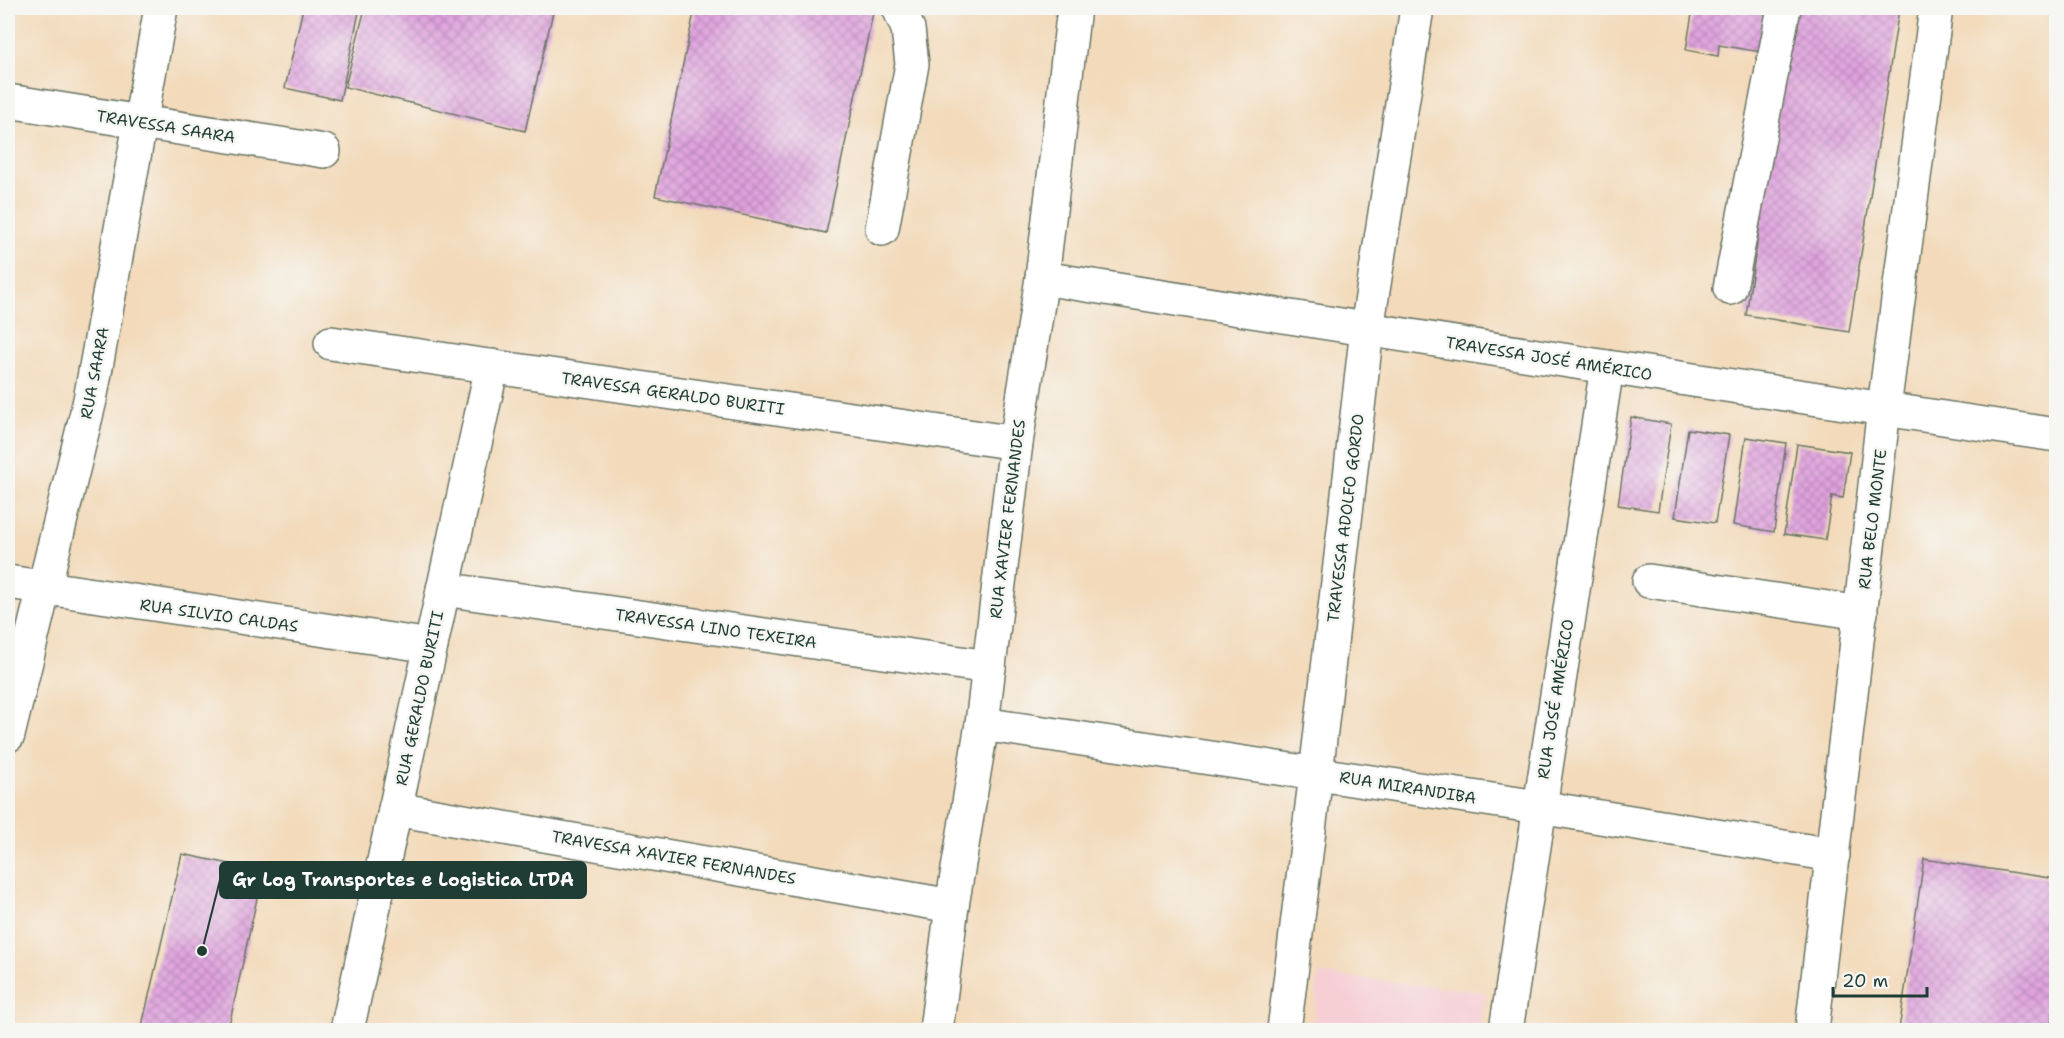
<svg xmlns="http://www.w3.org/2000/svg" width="2064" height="1038" viewBox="0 0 2064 1038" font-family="'Shantell Sans',sans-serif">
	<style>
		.built { fill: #f6cfd5 }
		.building { fill: url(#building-cross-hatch) }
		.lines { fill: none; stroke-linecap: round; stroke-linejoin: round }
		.minor-casing { stroke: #697463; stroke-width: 36 }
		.major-casing { stroke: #697463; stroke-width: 36 }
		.minor { stroke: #fff; stroke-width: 33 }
		.major { stroke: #fff; stroke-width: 33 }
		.labels { text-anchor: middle; stroke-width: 5; stroke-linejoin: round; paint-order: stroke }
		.street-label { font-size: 16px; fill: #1f3d34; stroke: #f6f6f2 }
		.leader { fill: none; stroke: #1f3d34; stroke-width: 2 }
		.callout-dot { fill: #1f3d34; stroke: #f6f6f2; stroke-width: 2 }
		.callout { fill: #1f3d34; stroke: #1f3d34; stroke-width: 2 }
		.callout-label { font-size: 18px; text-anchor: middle; font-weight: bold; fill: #fff }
	</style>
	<defs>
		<pattern id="building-cross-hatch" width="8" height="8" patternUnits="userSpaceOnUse" patternTransform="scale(1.5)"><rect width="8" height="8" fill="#e0a2de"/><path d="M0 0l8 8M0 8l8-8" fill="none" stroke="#b585b5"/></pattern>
	</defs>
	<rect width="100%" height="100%" fill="#f6f6f2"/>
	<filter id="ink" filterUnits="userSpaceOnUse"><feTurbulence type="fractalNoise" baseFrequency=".0167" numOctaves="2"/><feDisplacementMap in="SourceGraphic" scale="12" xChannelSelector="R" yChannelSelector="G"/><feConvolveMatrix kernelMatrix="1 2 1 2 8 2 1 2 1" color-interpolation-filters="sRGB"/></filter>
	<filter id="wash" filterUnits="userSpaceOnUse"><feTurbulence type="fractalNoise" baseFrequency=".008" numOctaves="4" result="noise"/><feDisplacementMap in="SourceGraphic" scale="24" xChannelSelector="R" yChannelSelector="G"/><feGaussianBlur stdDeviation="1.35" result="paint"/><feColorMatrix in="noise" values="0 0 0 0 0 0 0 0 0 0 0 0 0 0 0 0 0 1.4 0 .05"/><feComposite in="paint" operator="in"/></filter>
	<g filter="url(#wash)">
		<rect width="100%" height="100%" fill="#f3daba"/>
		<!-- built -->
		<path class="built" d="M1319 974 1486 992 1479 1030H1312Z"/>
		<g id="blocks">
			<!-- building -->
			<g class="building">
				<path d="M303 8H360L340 100 285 88Z"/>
				<path d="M365 8H554L525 131 345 87Z"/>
				<path d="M695 8H874L826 233 655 196Z"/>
				<path d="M1693 8H1775L1767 53 1719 45 1718 56 1686 50Z"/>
				<path d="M1793 8 1899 9 1849 332 1746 315Z"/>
				<path d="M1631 417 1671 424 1658 511 1618 505Z"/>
				<path d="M1688 429 1729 435 1715 523 1675 517Z"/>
				<path d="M1746 437 1786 443 1774 532 1733 525Z"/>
				<path d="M1797 444 1850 452 1843 498 1832 496 1825 540 1784 534Z"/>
				<path d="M182 854 263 871 228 1030H141Z"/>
				<path d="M1924 859 2056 879V989L2050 1030H1899Z"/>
			</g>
		</g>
	</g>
	<g filter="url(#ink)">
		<use href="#blocks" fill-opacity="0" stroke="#697463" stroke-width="1.5"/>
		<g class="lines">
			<defs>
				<g id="minor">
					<path d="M8 101 324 151"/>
					<path d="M882 229 912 64 908 29 899 8"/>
					<path d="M1042 278 1607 367 2056 435"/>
					<path d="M1730 288 1784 8"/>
					<path d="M331 343 1016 443"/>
					<path d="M1649 581 1861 613"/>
					<path d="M8 582 431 646"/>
					<path d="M443 589 989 667"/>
					<path d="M982 724 1539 807 1833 855"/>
					<path d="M8 735 90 400 161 8"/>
					<path d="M395 809 952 906"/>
					<path d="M347 1030 492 366"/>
					<path d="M936 1030 952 906 982 724 1016 443 1042 278 1074 8"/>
					<path d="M1284 1030 1316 774 1367 329 1417 8"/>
					<path d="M1506 1030 1607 367"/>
				</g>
				<path id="major" d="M1812 1030 1884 408 1936 8"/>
			</defs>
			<!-- minor casing -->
			<use href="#minor" class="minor-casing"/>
			<!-- major casing -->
			<use href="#major" class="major-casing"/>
			<!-- minor -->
			<use href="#minor" class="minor"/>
			<!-- major -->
			<use href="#major" class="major"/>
		</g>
	</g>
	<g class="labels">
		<!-- street labels -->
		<g class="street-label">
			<text transform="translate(166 126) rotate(9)" y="6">TRAVESSA SAARA</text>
			<text transform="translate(1549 358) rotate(9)" y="6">TRAVESSA JOSÉ AMÉRICO</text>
			<text transform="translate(94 373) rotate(-79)" y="6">RUA SAARA</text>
			<text transform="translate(673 393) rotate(8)" y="6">TRAVESSA GERALDO BURITI</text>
			<text transform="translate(1345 518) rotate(-83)" y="6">TRAVESSA ADOLFO GORDO</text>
			<text transform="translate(1007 519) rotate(-83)" y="6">RUA XAVIER FERNANDES</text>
			<text transform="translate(1872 519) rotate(-83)" y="6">RUA BELO MONTE</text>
			<text transform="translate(219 615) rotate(8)" y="6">RUA SILVIO CALDAS</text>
			<text transform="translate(716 628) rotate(8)" y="6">TRAVESSA LINO TEXEIRA</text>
			<text transform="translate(419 698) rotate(-78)" y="6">RUA GERALDO BURITI</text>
			<text transform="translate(1555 699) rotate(-81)" y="6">RUA JOSÉ AMÉRICO</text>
			<text transform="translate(1408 787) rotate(9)" y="6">RUA MIRANDIBA</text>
			<text transform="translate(674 857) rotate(10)" y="6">TRAVESSA XAVIER FERNANDES</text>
		</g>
	</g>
	<!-- callouts -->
	<path class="leader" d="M202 951L220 880"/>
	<circle class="callout-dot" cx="202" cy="951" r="6"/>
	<rect class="callout" x="220" y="862" width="366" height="36" rx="6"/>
	<g class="callout-label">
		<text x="403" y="886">Gr Log Transportes e Logistica LTDA</text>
	</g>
	<!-- margin -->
	<rect width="2064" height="1038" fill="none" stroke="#f6f6f2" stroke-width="30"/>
	<!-- scale -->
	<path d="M1833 987v9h94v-9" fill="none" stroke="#1f3d34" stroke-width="3"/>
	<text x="1842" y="987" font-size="18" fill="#1f3d34" stroke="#f6f6f2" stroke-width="4.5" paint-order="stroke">20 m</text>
</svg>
